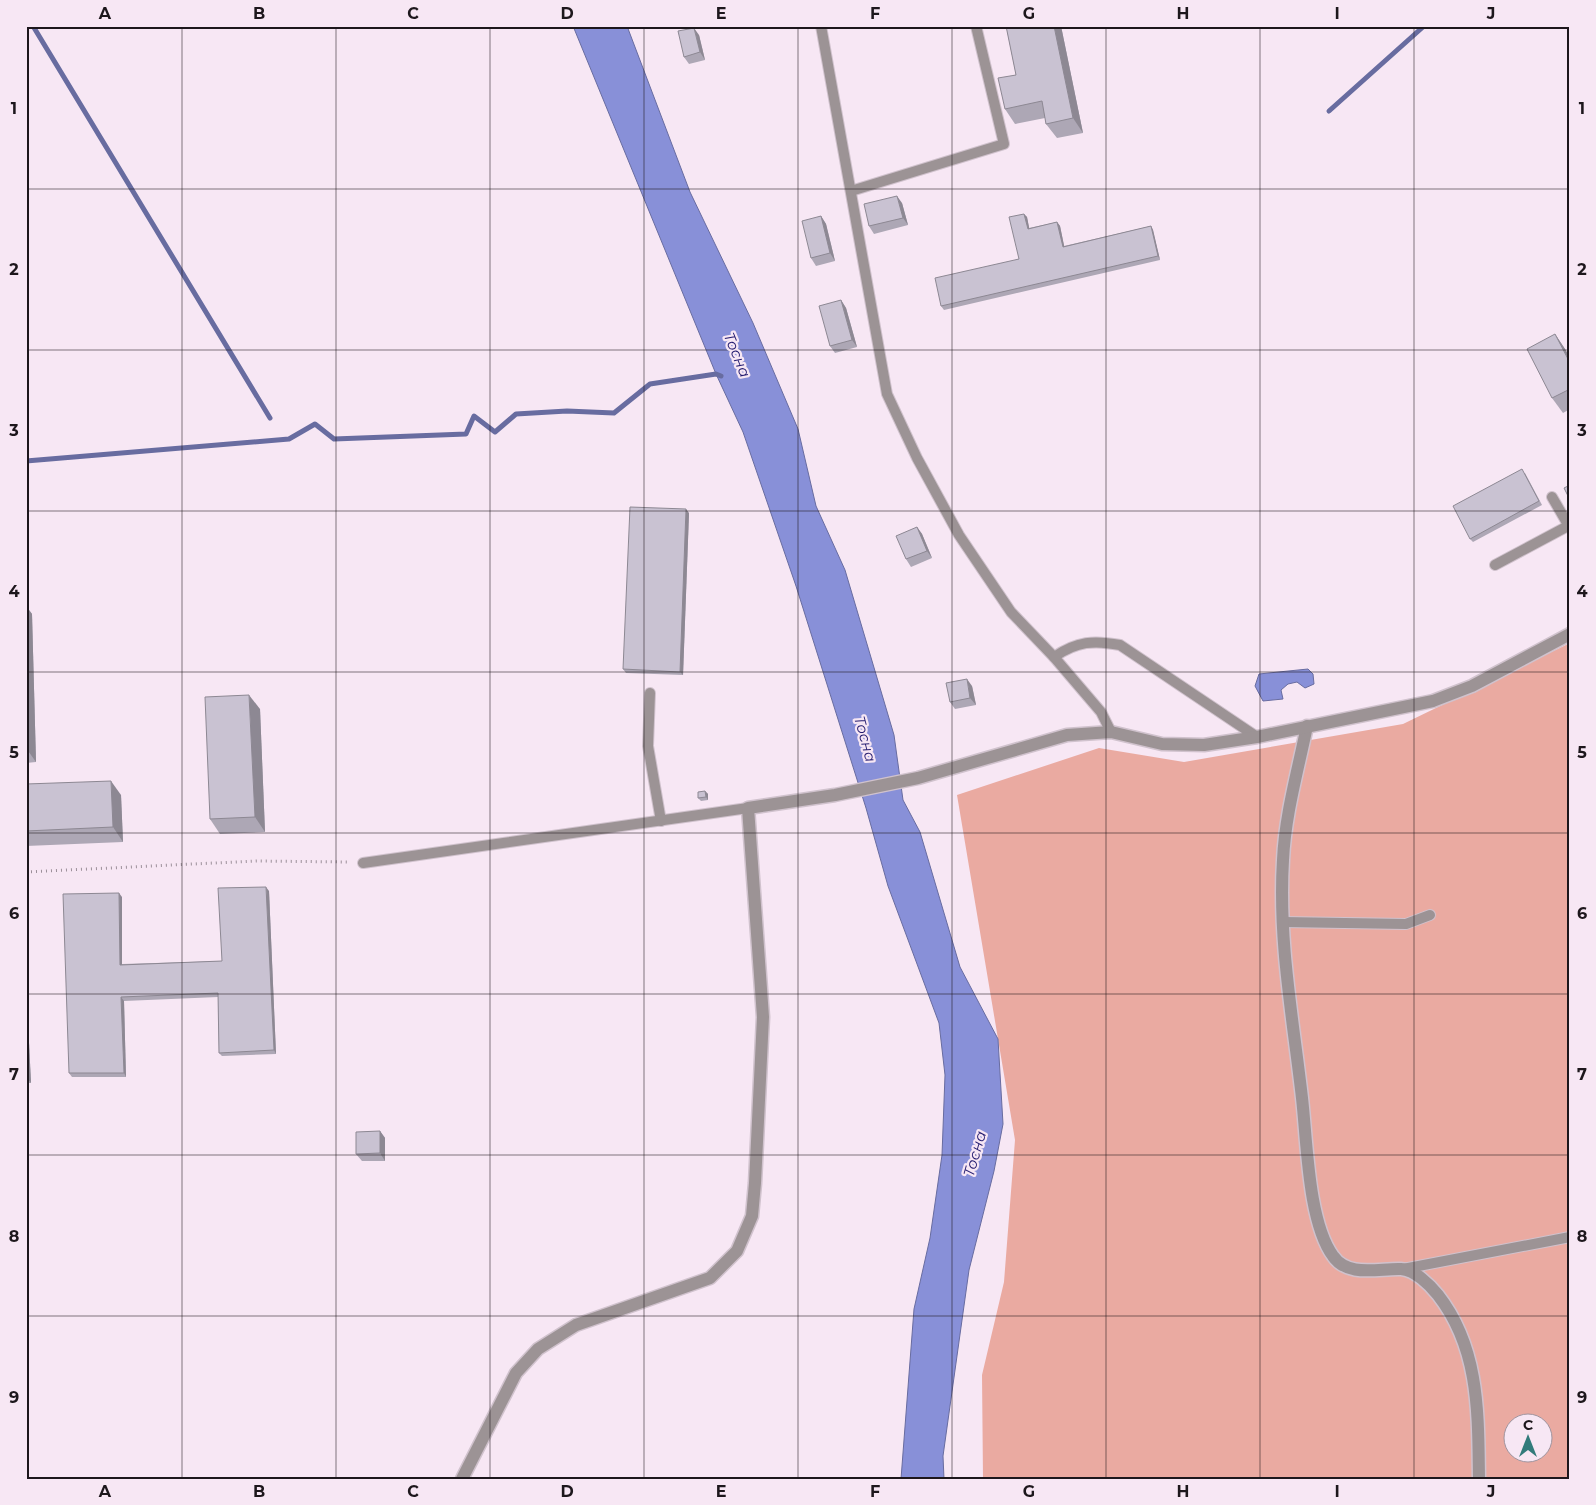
<svg xmlns="http://www.w3.org/2000/svg" width="1596" height="1505" viewBox="0 0 1596 1505" font-family="Montserrat,sans-serif">
	<style>
		.green { fill: #eaaaa1; fill-rule: evenodd }
		.water { fill: #8890d8; stroke: #686ca0 }
		.lines { fill: none; stroke-linecap: round; stroke-linejoin: round }
		.stream { stroke: #686ca0; stroke-width: 5 }
		.lane-casing { stroke: #d0c2cd; stroke-width: 12 }
		.street-casing { stroke: #d0c2cd; stroke-width: 15 }
		.path { stroke: #9b8f99; stroke-width: 3; stroke-dasharray: 1 4; stroke-linecap: butt }
		.lane { stroke: #9c9395; stroke-width: 10 }
		.street { stroke: #9c9395; stroke-width: 12 }
		.wall { fill: #ada7b5 }
		.shaded-wall { fill: #8d8893 }
		.building { fill: #c9c2d2; stroke: #8d8893 }
		.grid { fill: none; stroke: #1d171c; stroke-width: 1; stroke-opacity: 0.55 }
		.labels { text-anchor: middle; stroke-width: 4.5; stroke-linejoin: round; paint-order: stroke }
		.water-label { font-size: 15px; font-style: italic; fill: #221a6e; stroke: #f7e7f4 }
		.neatline { fill: none; stroke: #1d171c; stroke-width: 2 }
		.grid-label { font-size: 16px; text-anchor: middle; font-weight: bold; fill: #1d171c }
	</style>
	<rect width="100%" height="100%" fill="#f7e7f4"/>
	<!-- green -->
	<path class="green" d="M1570 643V1479H983L982 1375 1004 1282 1015 1140 957 795 1099 748 1184 762 1403 724ZM1514 1422H1544V1452H1514Z"/>
	<!-- water -->
	<g class="water">
		<path d="M573 26H627L690 192 753 323 798 429 816 506 845 570 894 735 903 800 920 832 960 967 998 1039 1003 1124 994 1171 969 1270 943 1456 944 1479H901L914 1309 930 1238 942 1155 945 1075 939 1023 888 886 866 808 796 586 743 432 716 374Z"/>
		<path d="M1308 669 1313 674 1314 684 1305 688 1297 682 1288 684 1281 690 1283 699 1263 701 1255 686 1259 674Z"/>
	</g>
	<g class="lines">
		<!-- stream -->
		<g class="stream">
			<path d="M33 26 270 418"/>
			<path d="M1329 111 1424 26"/>
			<path d="M26 461 289 439 315 424 334 439 466 434 474 416 495 432 516 414 567 411 614 413 650 384 716 374 721 376"/>
		</g>
		<defs>
			<g id="lane">
				<path d="M821 26 887 394 917 458 959 535 1011 612 1054 657C1077 641 1094 640 1120 645L1257 737"/>
				<path d="M851 191 1004 144 976 26"/>
				<path d="M1552 497 1570 528"/>
				<path d="M1495 565 1568 526"/>
				<path d="M1054 657 1101 712 1111 732"/>
				<path d="M650 693 648 746 661 821"/>
				<path d="M363 863 748 808"/>
				<path d="M1283 922 1406 924 1430 915"/>
				<path d="M1403 1269 1570 1237"/>
			</g>
			<g id="street">
				<path d="M1307 726C1298 770 1285 815 1283 860 1278 940 1293 1019 1302 1098 1307 1141 1308 1222 1333 1256 1348 1278 1379 1268 1401 1269 1415 1270 1430 1285 1438 1295 1480 1349 1478 1414 1479 1479"/>
				<path d="M462 1479 516 1373 538 1349 576 1325 710 1278 737 1251 752 1216 755 1183 763 1017 748 808 835 795 918 778 1067 735 1111 732 1162 744 1204 745 1257 737 1433 701 1472 686 1570 634"/>
			</g>
		</defs>
		<!-- lane casing -->
		<use href="#lane" class="lane-casing"/>
		<!-- street casing -->
		<use href="#street" class="street-casing"/>
		<!-- path -->
		<path class="path" d="M26 872 256 861 350 862"/>
		<!-- lane -->
		<use href="#lane" class="lane"/>
		<!-- street -->
		<use href="#street" class="street"/>
	</g>
	<!-- wall -->
	<g class="wall">
		<path d="M1006 26H1061L1083 133 1057 138 1046 124 1045 118 1015 124 1005 109 1016 75Z"/>
		<path d="M699 35 705 60 689 64 684 57Z"/>
		<path d="M902 203 908 225 874 234 869 226Z"/>
		<path d="M1024 214 1027 217 1029 228 1057 222 1060 226 1064 246 1151 226 1153 230 1160 260 944 310 941 306 1019 259Z"/>
		<path d="M821 216 826 224 835 261 816 266 811 258Z"/>
		<path d="M841 300 846 308 857 347 835 353 830 346Z"/>
		<path d="M1555 334 1565 349 1570 358V409L1563 413 1552 398Z"/>
		<path d="M1525 473 1542 505 1473 542 1470 539Z"/>
		<path d="M689 513 683 675 626 673 623 669Z"/>
		<path d="M917 527 922 534 932 558 911 567 906 559Z"/>
		<path d="M26 606 32 614 36 762 26 763Z"/>
		<path d="M972 686 976 705 955 709 950 702Z"/>
		<path d="M260 709 265 832 220 834 210 819Z"/>
		<path d="M26 784 121 795 123 842 26 846Z"/>
		<path d="M705 791 708 794V800L701 801 698 798Z"/>
		<path d="M269 891 276 1054 222 1056 219 1053 218 997 124 1001 126 1077H72L69 1073 122 897V964L222 961Z"/>
		<path d="M26 982 31 1083H26Z"/>
		<path d="M380 1131 385 1138V1161H362L356 1154Z"/>
	</g>
	<!-- shaded-wall -->
	<g class="shaded-wall">
		<path d="M1054 26H1061L1083 133 1073 118Z"/>
		<path d="M694 28 699 35 705 60 700 52Z"/>
		<path d="M897 196 902 203 908 225 903 218Z"/>
		<path d="M1024 214 1027 217 1030 232 1028 229Z"/>
		<path d="M821 216 826 224 835 261 830 253Z"/>
		<path d="M1057 222 1060 226 1065 250 1063 247Z"/>
		<path d="M1151 226 1153 230 1160 260 1158 256Z"/>
		<path d="M841 300 846 308 857 347 852 340Z"/>
		<path d="M1555 334 1565 349 1570 358V362Z"/>
		<path d="M686 509 689 513 683 675 680 672Z"/>
		<path d="M917 527 922 534 932 558 927 551Z"/>
		<path d="M26 606 32 614 36 762 26 748Z"/>
		<path d="M967 679 972 686 976 705 970 698Z"/>
		<path d="M249 695 260 709 265 832 255 817Z"/>
		<path d="M111 781 121 795 123 842 113 827Z"/>
		<path d="M705 791 708 794V800L706 797Z"/>
		<path d="M266 887 269 891 276 1054 274 1050Z"/>
		<path d="M119 893 122 897V968L120 965Z"/>
		<path d="M26 982 31 1083 26 1077Z"/>
		<path d="M121 997 124 1001 126 1077 124 1073Z"/>
		<path d="M380 1131 385 1138V1161L380 1153Z"/>
	</g>
	<!-- building -->
	<g class="building">
		<path d="M1006 26H1054L1073 118 1046 124 1042 101 1005 109 998 78 1016 75Z"/>
		<path d="M694 28 700 52 684 57 678 31Z"/>
		<path d="M897 196 903 218 869 226 864 204Z"/>
		<path d="M1024 214 1028 229 1057 222 1063 247 1151 226 1158 256 941 306 935 278 1019 259 1009 217Z"/>
		<path d="M821 216 830 253 811 258 802 221Z"/>
		<path d="M841 300 852 340 830 346 819 306Z"/>
		<path d="M1555 334 1568 359 1570 358V389L1552 398 1527 349Z"/>
		<path d="M1522 469 1539 501 1470 539 1453 506Z"/>
		<path d="M1570 485V500L1564 488Z"/>
		<path d="M630 507 686 509 680 672 623 669Z"/>
		<path d="M917 527 927 551 906 559 896 536Z"/>
		<path d="M967 679 970 698 950 702 946 683Z"/>
		<path d="M249 695 255 817 210 819 205 697Z"/>
		<path d="M111 781 113 827 26 831V784Z"/>
		<path d="M705 791 706 797 698 798V792Z"/>
		<path d="M266 887 274 1050 219 1053 218 993 121 997 124 1073H69L63 894 119 893 120 965 222 961 218 888Z"/>
		<path d="M380 1131V1153L356 1154V1132Z"/>
	</g>
	<!-- grid -->
	<path class="grid" d="M182 26V1479M336 26V1479M490 26V1479M644 26V1479M798 26V1479M952 26V1479M1106 26V1479M1260 26V1479M1414 26V1479M26 189H1570M26 350H1570M26 511H1570M26 672H1570M26 833H1570M26 994H1570M26 1155H1570M26 1316H1570"/>
	<g class="labels">
		<!-- water labels -->
		<g class="water-label">
			<text transform="translate(737 355) rotate(68)" y="5">Тосна</text>
			<text transform="translate(865 739) rotate(75)" y="5">Тосна</text>
			<text transform="translate(975 1154) rotate(-74)" y="5">Тосна</text>
		</g>
	</g>
	<!-- border -->
	<rect width="1596" height="1505" fill="none" stroke="#f7e7f4" stroke-width="55"/>
	<!-- north arrow -->
	<g transform="translate(1528 1438)"><circle r="24" fill="#f7e7f4" stroke="#a0949e"/>
	<path d="M0-4L9 19L0 12L-9 19Z" fill="#327b7b"/>
	<text y="-8" font-size="14" font-weight="bold" text-anchor="middle" fill="#1d171c">С</text>
	</g>
	<rect x="28" y="28" width="1540" height="1450" class="neatline"/>
	<g class="grid-label">
		<text x="105" y="19">A</text>
		<text x="259" y="19">B</text>
		<text x="413" y="19">C</text>
		<text x="567" y="19">D</text>
		<text x="721" y="19">E</text>
		<text x="875" y="19">F</text>
		<text x="1029" y="19">G</text>
		<text x="1183" y="19">H</text>
		<text x="1337" y="19">I</text>
		<text x="1491" y="19">J</text>
		<text x="14" y="114">1</text>
		<text x="1582" y="114">1</text>
		<text x="14" y="275">2</text>
		<text x="1582" y="275">2</text>
		<text x="14" y="436">3</text>
		<text x="1582" y="436">3</text>
		<text x="14" y="597">4</text>
		<text x="1582" y="597">4</text>
		<text x="14" y="758">5</text>
		<text x="1582" y="758">5</text>
		<text x="14" y="919">6</text>
		<text x="1582" y="919">6</text>
		<text x="14" y="1080">7</text>
		<text x="1582" y="1080">7</text>
		<text x="14" y="1242">8</text>
		<text x="1582" y="1242">8</text>
		<text x="14" y="1403">9</text>
		<text x="1582" y="1403">9</text>
		<text x="105" y="1497">A</text>
		<text x="259" y="1497">B</text>
		<text x="413" y="1497">C</text>
		<text x="567" y="1497">D</text>
		<text x="721" y="1497">E</text>
		<text x="875" y="1497">F</text>
		<text x="1029" y="1497">G</text>
		<text x="1183" y="1497">H</text>
		<text x="1337" y="1497">I</text>
		<text x="1491" y="1497">J</text>
	</g>
</svg>
